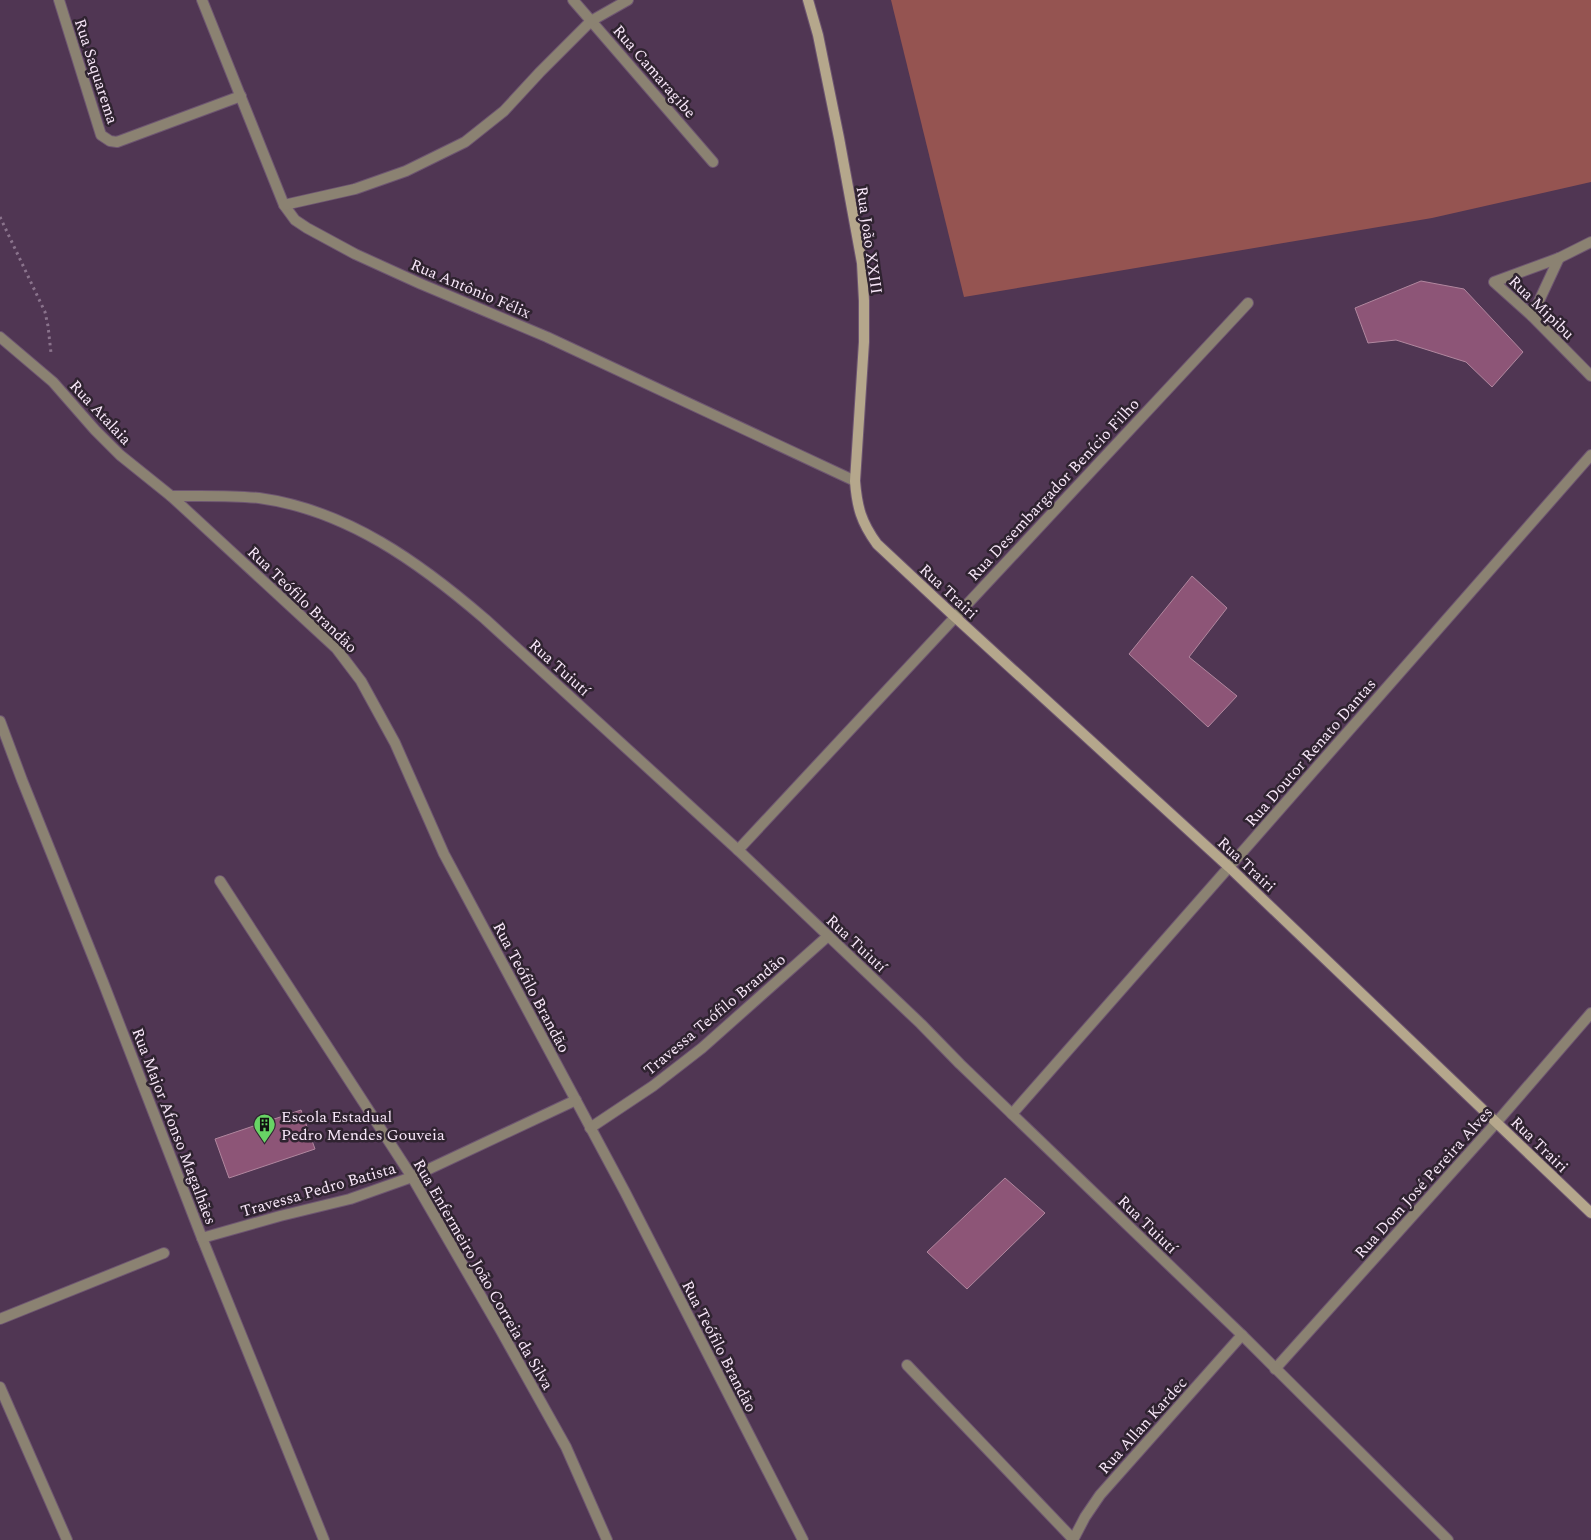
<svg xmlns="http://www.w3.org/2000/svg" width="1591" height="1540" viewBox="0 0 1591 1540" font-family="Spectral,serif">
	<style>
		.green { fill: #955451 }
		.building { fill: #8d5577; stroke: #b1879f }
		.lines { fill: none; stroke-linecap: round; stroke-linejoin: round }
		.service-casing { stroke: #6e5671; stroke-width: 12 }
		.minor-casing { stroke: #6e5671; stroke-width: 12 }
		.tertiary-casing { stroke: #6e5671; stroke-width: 12 }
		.secondary-casing { stroke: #6e5671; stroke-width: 12 }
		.path { stroke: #8a738c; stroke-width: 3; stroke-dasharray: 2.5 4; stroke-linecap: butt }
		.service { stroke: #8b8272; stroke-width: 10 }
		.minor { stroke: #8b8272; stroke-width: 10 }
		.tertiary { stroke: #8b8272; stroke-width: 10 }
		.secondary { stroke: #b5a78c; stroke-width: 10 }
		.labels { text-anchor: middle; stroke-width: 5; stroke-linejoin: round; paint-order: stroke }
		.street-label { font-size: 16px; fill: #f8e7f9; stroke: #2f2330 }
		.poi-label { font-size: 16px; fill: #f8e7f9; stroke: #2f2330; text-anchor: start }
	</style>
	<rect width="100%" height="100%" fill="#503653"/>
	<!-- green -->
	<path class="green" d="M891 0H1591V182L1432 218 964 297Z"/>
	<!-- building -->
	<g class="building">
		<path d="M1421 281 1464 289 1523 352 1492 387 1466 362 1396 340 1368 343 1355 308Z"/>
		<path d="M1192 576 1227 608 1189 657 1237 696 1208 727 1129 654Z"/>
		<path d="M301 1110 315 1149 229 1178 215 1139Z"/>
		<path d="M1005 1178 1045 1213 967 1289 927 1252Z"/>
	</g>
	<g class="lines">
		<defs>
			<path id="service" d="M907 1365 1073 1539"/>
			<g id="minor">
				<path d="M59 0 101 135 110 141 117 142 241 96"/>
				<path d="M202 0 284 205 295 220 307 228 355 254 421 284 547 337 855 481"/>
				<path d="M573 0 713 162"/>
				<path d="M284 205 355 189 406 171 465 142 504 111 540 72 591 21 628 0"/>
				<path d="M1591 242 1559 258 1494 282 1532 316 1591 376"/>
				<path d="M1532 316 1559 258"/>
				<path d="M171 496 336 648 361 681 395 743 444 854 625 1192 803 1540"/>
				<path d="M0 721 22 780 103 982 202 1238 324 1540"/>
				<path d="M738 850 1248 303"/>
				<path d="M220 881 412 1177 500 1329 566 1447 607 1540"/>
				<path d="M1012 1114 1591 455"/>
				<path d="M590 1128 653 1086 702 1048 828 936"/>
				<path d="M202 1238 280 1216 350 1199 412 1177 576 1100"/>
				<path d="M0 1319 164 1253"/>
				<path d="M1275 1369 1496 1123 1591 1013"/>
				<path d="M0 1387 67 1540"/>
				<path d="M1073 1540 1085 1517 1100 1495 1242 1335"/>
			</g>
			<path id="tertiary" d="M0 337 53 382 95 430 120 455 171 496C201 496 230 495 259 498 347 510 420 563 485 619L738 850 921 1024 960 1064 1242 1335 1448 1540"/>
			<path id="secondary" d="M808 0 818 35 839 138 862 263 864 301V342L855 481C857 507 861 522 877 544L954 616 1229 867 1591 1213"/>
		</defs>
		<!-- service casing -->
		<use href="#service" class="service-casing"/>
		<!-- minor casing -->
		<use href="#minor" class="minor-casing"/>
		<!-- tertiary casing -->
		<use href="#tertiary" class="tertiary-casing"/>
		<!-- secondary casing -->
		<use href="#secondary" class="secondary-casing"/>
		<!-- path -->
		<path class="path" d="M0 217 45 312 48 326 51 353"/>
		<!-- service -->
		<use href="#service" class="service"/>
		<!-- minor -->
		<use href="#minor" class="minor"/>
		<!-- tertiary -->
		<use href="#tertiary" class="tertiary"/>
		<!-- secondary -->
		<use href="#secondary" class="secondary"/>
	</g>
	<!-- icons -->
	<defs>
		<symbol id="building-pin" viewBox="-11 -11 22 30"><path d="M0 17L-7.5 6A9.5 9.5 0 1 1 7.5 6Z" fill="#68d465" stroke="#2f2330"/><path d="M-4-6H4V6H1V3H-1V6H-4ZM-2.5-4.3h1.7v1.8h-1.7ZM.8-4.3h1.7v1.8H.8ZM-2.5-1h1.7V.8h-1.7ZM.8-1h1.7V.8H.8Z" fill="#111"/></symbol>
	</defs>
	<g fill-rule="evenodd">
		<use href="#building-pin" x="252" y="1112" width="25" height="34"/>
	</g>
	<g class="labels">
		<!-- street labels -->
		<g class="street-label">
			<text transform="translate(97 71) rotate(72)" y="6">Rua Saquarema</text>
			<text transform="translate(655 71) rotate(49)" y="6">Rua Camaragibe</text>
			<text transform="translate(870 240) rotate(82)" y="6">Rua João XXIII</text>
			<text transform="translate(471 288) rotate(23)" y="6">Rua Antônio Félix</text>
			<text transform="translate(1542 307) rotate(44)" y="6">Rua Mipibu</text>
			<text transform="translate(101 412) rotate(47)" y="6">Rua Atalaia</text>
			<text transform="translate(1053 489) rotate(-47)" y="6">Rua Desembargador Benício Filho</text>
			<text transform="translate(949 591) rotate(43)" y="6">Rua Trairi</text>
			<text transform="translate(303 599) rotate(44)" y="6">Rua Teófilo Brandão</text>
			<text transform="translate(560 667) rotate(42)" y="6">Rua Tuiutí</text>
			<text transform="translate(1310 752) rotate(-49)" y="6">Rua Doutor Renato Dantas</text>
			<text transform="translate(1247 864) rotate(43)" y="6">Rua Trairi</text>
			<text transform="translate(857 943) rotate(43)" y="6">Rua Tuiutí</text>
			<text transform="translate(532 987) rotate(62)" y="6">Rua Teófilo Brandão</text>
			<text transform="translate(714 1014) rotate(-40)" y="6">Travessa Teófilo Brandão</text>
			<text transform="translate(175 1126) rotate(69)" y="6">Rua Major Afonso Magalhães</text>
			<text transform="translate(1540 1144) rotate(44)" y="6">Rua Trairi</text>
			<text transform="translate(1423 1182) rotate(-48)" y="6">Rua Dom José Pereira Alves</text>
			<text transform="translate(318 1189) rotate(-16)" y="6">Travessa Pedro Batista</text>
			<text transform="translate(1148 1224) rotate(44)" y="6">Rua Tuiutí</text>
			<text transform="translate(484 1274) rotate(60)" y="6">Rua Enfermeiro João Correia da Silva</text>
			<text transform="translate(720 1346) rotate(63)" y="6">Rua Teófilo Brandão</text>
			<text transform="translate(1142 1425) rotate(-48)" y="6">Rua Allan Kardec</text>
		</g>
		<!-- poi labels -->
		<g class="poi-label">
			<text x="281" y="1122">Escola Estadual<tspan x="281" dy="18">Pedro Mendes Gouveia</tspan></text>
		</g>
	</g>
</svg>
